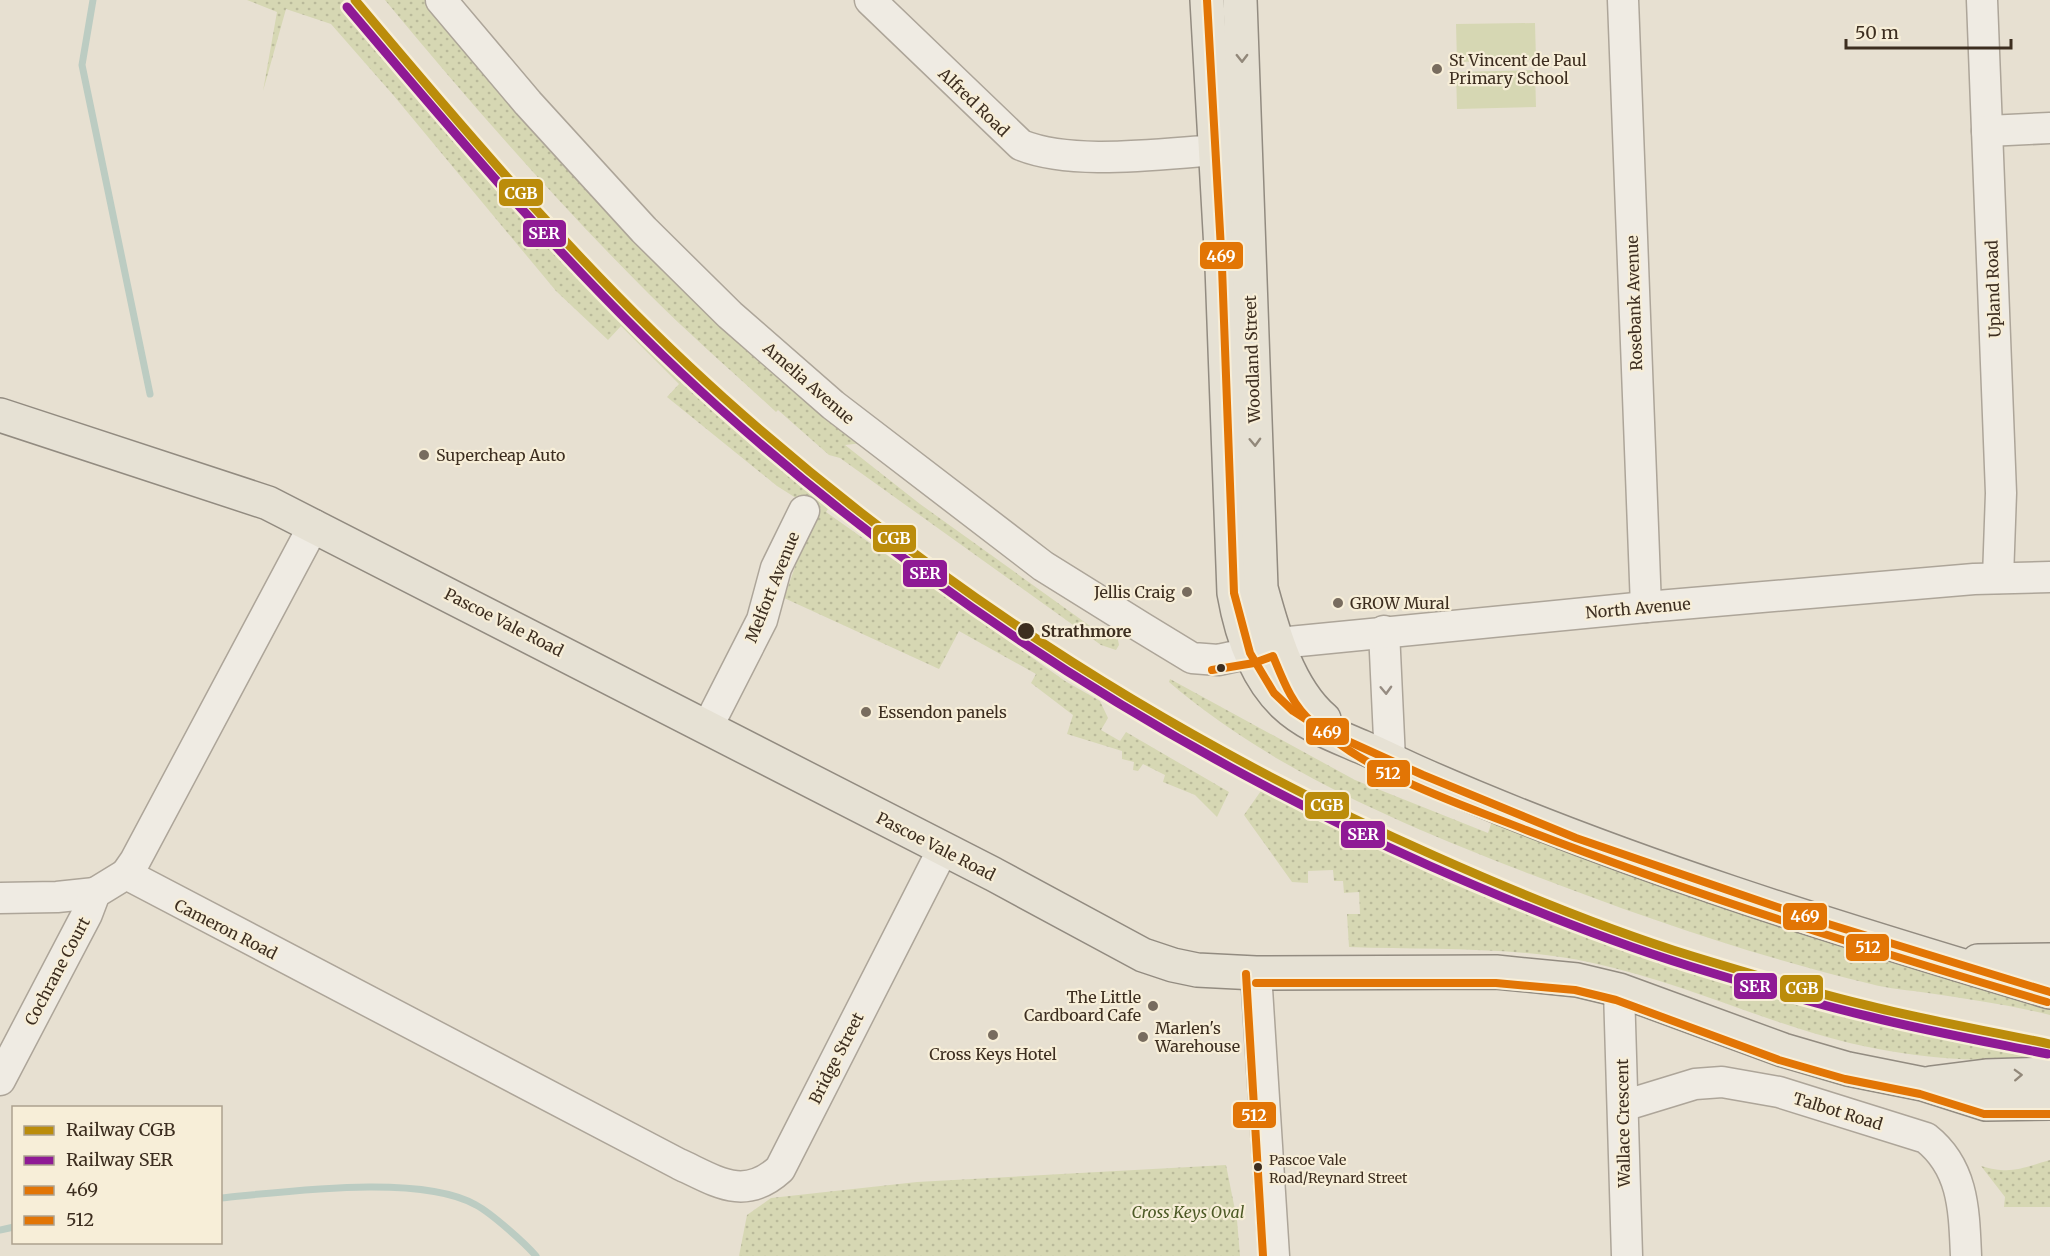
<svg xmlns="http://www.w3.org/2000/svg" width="2050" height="1256" viewBox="0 0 2050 1256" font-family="Merriweather,serif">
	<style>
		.grass { fill: url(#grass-dots) }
		.garden { fill: #d6d7b3 }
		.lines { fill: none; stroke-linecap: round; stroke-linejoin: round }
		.stream { stroke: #bcccc2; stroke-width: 7 }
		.minor-casing { stroke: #ada599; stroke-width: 33 }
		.major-casing { stroke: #928b80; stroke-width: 36 }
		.minor { stroke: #efebe3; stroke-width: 30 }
		.major { stroke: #e6e1d4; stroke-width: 33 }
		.bus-1-casing { stroke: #f7eed8; stroke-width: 12 }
		.bus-2-casing { stroke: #f7eed8; stroke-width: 12 }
		.bus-1 { stroke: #e27505; stroke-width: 8 }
		.bus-2 { stroke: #e27505; stroke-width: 8 }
		.rail-1-casing { stroke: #f7eed8; stroke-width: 14 }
		.rail-2-casing { stroke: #f7eed8; stroke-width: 14 }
		.rail-1 { stroke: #bb8c0b; stroke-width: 9 }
		.rail-2 { stroke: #8f1a95; stroke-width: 9 }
		.oneway { stroke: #92887a }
		.oneway2 { stroke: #968c82 }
		.poi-dot { fill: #786c5e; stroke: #f7eed8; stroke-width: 2 }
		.stop-dot { fill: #3d2e20; stroke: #f7eed8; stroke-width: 2 }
		.labels { text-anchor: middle; stroke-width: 4.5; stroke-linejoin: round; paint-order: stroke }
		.bus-label { font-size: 14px; fill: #3d2e20; stroke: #f7eed8; text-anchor: start }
		.poi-label { font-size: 16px; fill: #3d2e20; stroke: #f7eed8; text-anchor: start }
		.street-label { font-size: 16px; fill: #3d2e20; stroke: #f7eed8 }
		.stop-label { font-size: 16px; font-weight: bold; fill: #3d2e20; stroke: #f7eed8; text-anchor: start }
		.park-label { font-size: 16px; font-style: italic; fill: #4d5a26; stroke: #f7eed8 }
		.line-badge { stroke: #f7eed8; stroke-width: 2 }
		.badge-label { font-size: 16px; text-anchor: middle; font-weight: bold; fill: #fff }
	</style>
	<defs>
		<pattern id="grass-dots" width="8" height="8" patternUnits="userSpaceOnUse" patternTransform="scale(1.5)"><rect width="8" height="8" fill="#d6d7b3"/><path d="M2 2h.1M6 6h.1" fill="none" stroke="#b9b99a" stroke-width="1.8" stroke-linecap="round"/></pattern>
	</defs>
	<rect width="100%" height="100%" fill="#e7e0d1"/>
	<!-- grass -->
	<g class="grass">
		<path d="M247 0H343L587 279 766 447 761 453 828 509 826 512 1065 681 1100 701 1108 718 1101 730 1120 741 1126 732 1229 792 1217 817 1195 795 1163 782 1165 775 1143 764 1138 771 1133 770 1134 762 1122 759V751L1067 734 1073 715 1031 683 1036 674 959 631 939 669 784 598 815 510 777 486 667 397 679 384 621 326 608 340 556 291 394 96 331 24 286 9 263 91 277 12Z"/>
		<path d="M385 0H428L863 443 845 445 920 504 1097 631 1122 629 1117 635 1119 645 1116 650 1101 645 840 458 829 455 778 410 776 412C734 373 690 335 649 294 556 201 469 102 385 0Z"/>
		<path d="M1170 679 1355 780 1488 833 1493 818 2050 1004V1015C2010 1005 1969 999 1928 993 1909 990 1889 989 1871 984 1754 956 1642 917 1530 874 1403 825 1273 771 1169 682Z"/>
		<path d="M1219 758C1246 767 1274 786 1299 800 1346 824 1394 847 1443 868 1635 954 1842 1016 2050 1050V1060C1965 1062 1895 1058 1813 1033 1740 1011 1668 979 1593 963 1516 946 1428 950 1349 947L1347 914H1360L1359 892 1344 893 1343 881H1334L1333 870 1308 871V883L1292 882 1244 815 1263 788 1256 784 1258 780Z"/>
		<path d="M2050 1160V1207H2004L2005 1197 1981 1166C2012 1175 2021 1168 2050 1160Z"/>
		<path d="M1226 1165 1237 1220 1240 1256H739L747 1215 771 1198 917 1182Z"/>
	</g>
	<!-- garden -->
	<g class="garden">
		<path d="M1535 23 1536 60 1457 62 1456 24Z"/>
		<path d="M1535 70 1536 107 1457 109 1456 72Z"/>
	</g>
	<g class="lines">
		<!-- stream -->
		<g class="stream">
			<path d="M93 0 82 65 150 394"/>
			<path d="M220 1198C285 1192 421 1173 476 1205 491 1213 525 1243 536 1256"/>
			<path d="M0 1230 14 1227"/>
		</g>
		<defs>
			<g id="minor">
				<path d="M441 0 528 103 644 230 730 315 833 405 1043 566 1141 627 1192 658 1218 660 1251 653"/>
				<path d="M870 0 1021 145C1078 168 1175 151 1238 149"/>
				<path d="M1623 0 1646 607"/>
				<path d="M1982 0 2001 493 1998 578"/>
				<path d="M1987 131 2050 128"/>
				<path d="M314 525 135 861 126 874 679 1164C716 1181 744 1202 780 1169L943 849"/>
				<path d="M1384 631 1390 760"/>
				<path d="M1279 643 1646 607 1974 579 2050 577"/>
				<path d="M707 728 762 620 776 568 804 511"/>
				<path d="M0 898 57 897 95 893"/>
				<path d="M1256 973 1274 1256"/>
				<path d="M1619 990 1627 1256"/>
				<path d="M0 1080 87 914 95 893 126 874"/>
				<path d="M1623 1106 1695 1084 1722 1082 1779 1092 1926 1138C1964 1168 1964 1211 1966 1256"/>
			</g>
			<g id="major">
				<path d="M1207 0 1222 267 1234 593C1241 633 1254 675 1284 704 1306 725 1334 735 1362 747 1383 756 1402 766 1423 775 1625 864 1838 929 2050 992"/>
				<path d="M1240 0 1261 588C1273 632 1288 688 1324 719"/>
				<path d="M0 415 268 503 993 874 1143 955 1173 965 1197 970 1256 973 1496 972 1577 980 1619 990 1783 1050 1848 1069 1923 1084 1986 1104 2050 1103"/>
				<path d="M1978 961 2050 960"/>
				<path d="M1931 1083 1986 1076 2050 1074"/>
			</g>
		</defs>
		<!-- minor casing -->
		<use href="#minor" class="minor-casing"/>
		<!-- major casing -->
		<use href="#major" class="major-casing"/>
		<!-- minor -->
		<use href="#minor" class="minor"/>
		<!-- major -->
		<use href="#major" class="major"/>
		<defs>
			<path id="bus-1" d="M1207 0 1222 267 1234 593 1250 653 1274 693 1293 711 1321 729 1423 775 1576 838 1812 919 2050 992"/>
			<g id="bus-2">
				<path d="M1212 670 1254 663 1273 656C1283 680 1292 705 1312 722 1371 776 1453 801 1526 830 1697 896 1871 950 2047 1002"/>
				<path d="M1246 974 1263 1256"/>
				<path d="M1256 983H1496L1575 990 1616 1000 1779 1060 1845 1079 1920 1094 1984 1114H2050"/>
			</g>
		</defs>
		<!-- bus-1 casing -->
		<use href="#bus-1" class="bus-1-casing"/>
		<!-- bus-2 casing -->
		<use href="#bus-2" class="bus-2-casing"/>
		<!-- bus-1 -->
		<use href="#bus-1" class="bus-1"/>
		<!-- bus-2 -->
		<use href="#bus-2" class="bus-2"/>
		<defs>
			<path id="rail-1" d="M355 0C471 138 589 277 724 398 935 587 1175 741 1435 856 1518 893 1605 929 1692 956 1751 974 1810 992 1870 1006 1929 1021 1990 1031 2050 1044"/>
			<path id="rail-2" d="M347 7C464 145 582 285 717 406 930 596 1170 750 1430 866 1514 903 1601 939 1689 966 1748 984 1807 1002 1867 1016 1927 1031 1988 1042 2048 1054"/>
		</defs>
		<!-- rail-1 casing -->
		<use href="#rail-1" class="rail-1-casing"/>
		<!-- rail-2 casing -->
		<use href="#rail-2" class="rail-2-casing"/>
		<!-- rail-1 -->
		<use href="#rail-1" class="rail-1"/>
		<!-- rail-2 -->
		<use href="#rail-2" class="rail-2"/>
	</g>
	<!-- one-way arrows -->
	<defs><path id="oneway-chevron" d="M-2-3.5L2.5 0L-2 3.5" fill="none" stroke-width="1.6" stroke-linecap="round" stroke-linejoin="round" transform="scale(1.5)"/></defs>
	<g class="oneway">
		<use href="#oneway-chevron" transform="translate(1242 58) rotate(89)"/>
		<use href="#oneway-chevron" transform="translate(1255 442) rotate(88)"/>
		<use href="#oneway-chevron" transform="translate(2018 1075) rotate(-2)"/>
	</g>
	<use class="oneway2" href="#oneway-chevron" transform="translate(1386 690) rotate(88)"/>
	<!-- markers -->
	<g class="poi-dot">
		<circle cx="1437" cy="69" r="6"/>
		<circle cx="424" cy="455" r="6"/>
		<circle cx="1187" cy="592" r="6"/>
		<circle cx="1338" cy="603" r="6"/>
		<circle cx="866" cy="712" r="6"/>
		<circle cx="1153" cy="1006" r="6"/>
		<circle cx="993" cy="1035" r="6"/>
		<circle cx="1143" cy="1037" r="6"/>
	</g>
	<g class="stop-dot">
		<circle cx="1026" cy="631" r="9"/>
		<circle cx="1221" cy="668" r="5"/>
		<circle cx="1258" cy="1167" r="5"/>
	</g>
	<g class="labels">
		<!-- bus labels -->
		<g class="bus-label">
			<text x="1269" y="1165">Pascoe Vale<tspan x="1269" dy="18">Road/Reynard Street</tspan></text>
		</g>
		<!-- poi labels -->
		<g class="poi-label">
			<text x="1449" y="66">St Vincent de Paul<tspan x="1449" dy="18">Primary School</tspan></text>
			<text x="436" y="461">Supercheap Auto</text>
			<text x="1175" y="598" text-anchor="end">Jellis Craig</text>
			<text x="1350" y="609">GROW Mural</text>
			<text x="878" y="718">Essendon panels</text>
			<text x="1141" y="1003" text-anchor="end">The Little<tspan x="1141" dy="18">Cardboard Cafe</tspan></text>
			<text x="1155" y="1034">Marlen's<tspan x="1155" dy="18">Warehouse</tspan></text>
			<text x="993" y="1060" text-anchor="middle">Cross Keys Hotel</text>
		</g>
		<!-- street labels -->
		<g class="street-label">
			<text transform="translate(974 102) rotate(44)" y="6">Alfred Road</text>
			<text transform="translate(1993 289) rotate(-92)" y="6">Upland Road</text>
			<text transform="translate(1634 303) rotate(-92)" y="6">Rosebank Avenue</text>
			<text transform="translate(1252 359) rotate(-92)" y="6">Woodland Street</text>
			<text transform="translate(809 383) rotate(41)" y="6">Amelia Avenue</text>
			<text transform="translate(772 587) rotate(-68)" y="6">Melfort Avenue</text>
			<text transform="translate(1638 608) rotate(-5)" y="6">North Avenue</text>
			<text transform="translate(504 622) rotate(27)" y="6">Pascoe Vale Road</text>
			<text transform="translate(936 846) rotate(27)" y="6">Pascoe Vale Road</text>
			<text transform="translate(226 929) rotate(27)" y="6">Cameron Road</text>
			<text transform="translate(57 971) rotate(-62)" y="6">Cochrane Court</text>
			<text transform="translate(836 1058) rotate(-63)" y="6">Bridge Street</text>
			<text transform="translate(1838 1111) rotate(17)" y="6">Talbot Road</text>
			<text transform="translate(1623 1123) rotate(-91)" y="6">Wallace Crescent</text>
		</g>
		<!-- stop labels -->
		<g class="stop-label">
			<text x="1041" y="637">Strathmore</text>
		</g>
		<!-- park labels -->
		<g class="park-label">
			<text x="1188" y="1218">Cross Keys Oval</text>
		</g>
	</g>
	<g class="line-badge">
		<rect x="498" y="178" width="46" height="29" rx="6" fill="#bb8c0b"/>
		<rect x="522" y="219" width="45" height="29" rx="6" fill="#8f1a95"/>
		<rect x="1199" y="241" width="45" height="29" rx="6" fill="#e27505"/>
		<rect x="872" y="524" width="45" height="29" rx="6" fill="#bb8c0b"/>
		<rect x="902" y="559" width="46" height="29" rx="6" fill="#8f1a95"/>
		<rect x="1305" y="717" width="45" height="29" rx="6" fill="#e27505"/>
		<rect x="1366" y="759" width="45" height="29" rx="6" fill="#e27505"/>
		<rect x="1304" y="791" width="46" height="29" rx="6" fill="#bb8c0b"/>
		<rect x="1340" y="820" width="46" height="29" rx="6" fill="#8f1a95"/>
		<rect x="1782" y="902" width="46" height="29" rx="6" fill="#e27505"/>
		<rect x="1845" y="933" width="45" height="29" rx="6" fill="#e27505"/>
		<rect x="1733" y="972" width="45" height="28" rx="6" fill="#8f1a95"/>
		<rect x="1779" y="974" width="45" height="29" rx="6" fill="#bb8c0b"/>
		<rect x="1232" y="1101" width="45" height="28" rx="6" fill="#e27505"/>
	</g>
	<g class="badge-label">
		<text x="521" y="199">CGB</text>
		<text x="544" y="239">SER</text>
		<text x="1221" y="262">469</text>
		<text x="894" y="544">CGB</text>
		<text x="925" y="579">SER</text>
		<text x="1327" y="738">469</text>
		<text x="1388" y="779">512</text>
		<text x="1327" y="811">CGB</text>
		<text x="1363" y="840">SER</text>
		<text x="1805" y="922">469</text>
		<text x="1868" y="953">512</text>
		<text x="1755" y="992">SER</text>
		<text x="1802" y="994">CGB</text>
		<text x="1254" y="1121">512</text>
	</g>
	<!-- legend -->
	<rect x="12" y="1106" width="210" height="138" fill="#f7eed8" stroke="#ada18e" stroke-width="1.5"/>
	<rect x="24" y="1126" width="30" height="9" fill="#bb8c0b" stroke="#ada18e" stroke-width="1.5"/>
	<text x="66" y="1136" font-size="18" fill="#3d2e20">Railway CGB</text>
	<rect x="24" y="1156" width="30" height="9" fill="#8f1a95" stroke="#ada18e" stroke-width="1.5"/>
	<text x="66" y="1166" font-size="18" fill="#3d2e20">Railway SER</text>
	<rect x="24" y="1186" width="30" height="9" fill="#e27505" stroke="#ada18e" stroke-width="1.5"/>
	<text x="66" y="1196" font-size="18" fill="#3d2e20">469</text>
	<rect x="24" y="1216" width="30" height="9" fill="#e27505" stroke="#ada18e" stroke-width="1.5"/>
	<text x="66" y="1226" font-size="18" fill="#3d2e20">512</text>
	<!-- scale -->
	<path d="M1846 39v9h165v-9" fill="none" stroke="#3d2e20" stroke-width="3"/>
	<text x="1855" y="39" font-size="18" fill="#3d2e20" stroke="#f7eed8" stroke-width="4.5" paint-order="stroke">50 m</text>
</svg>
